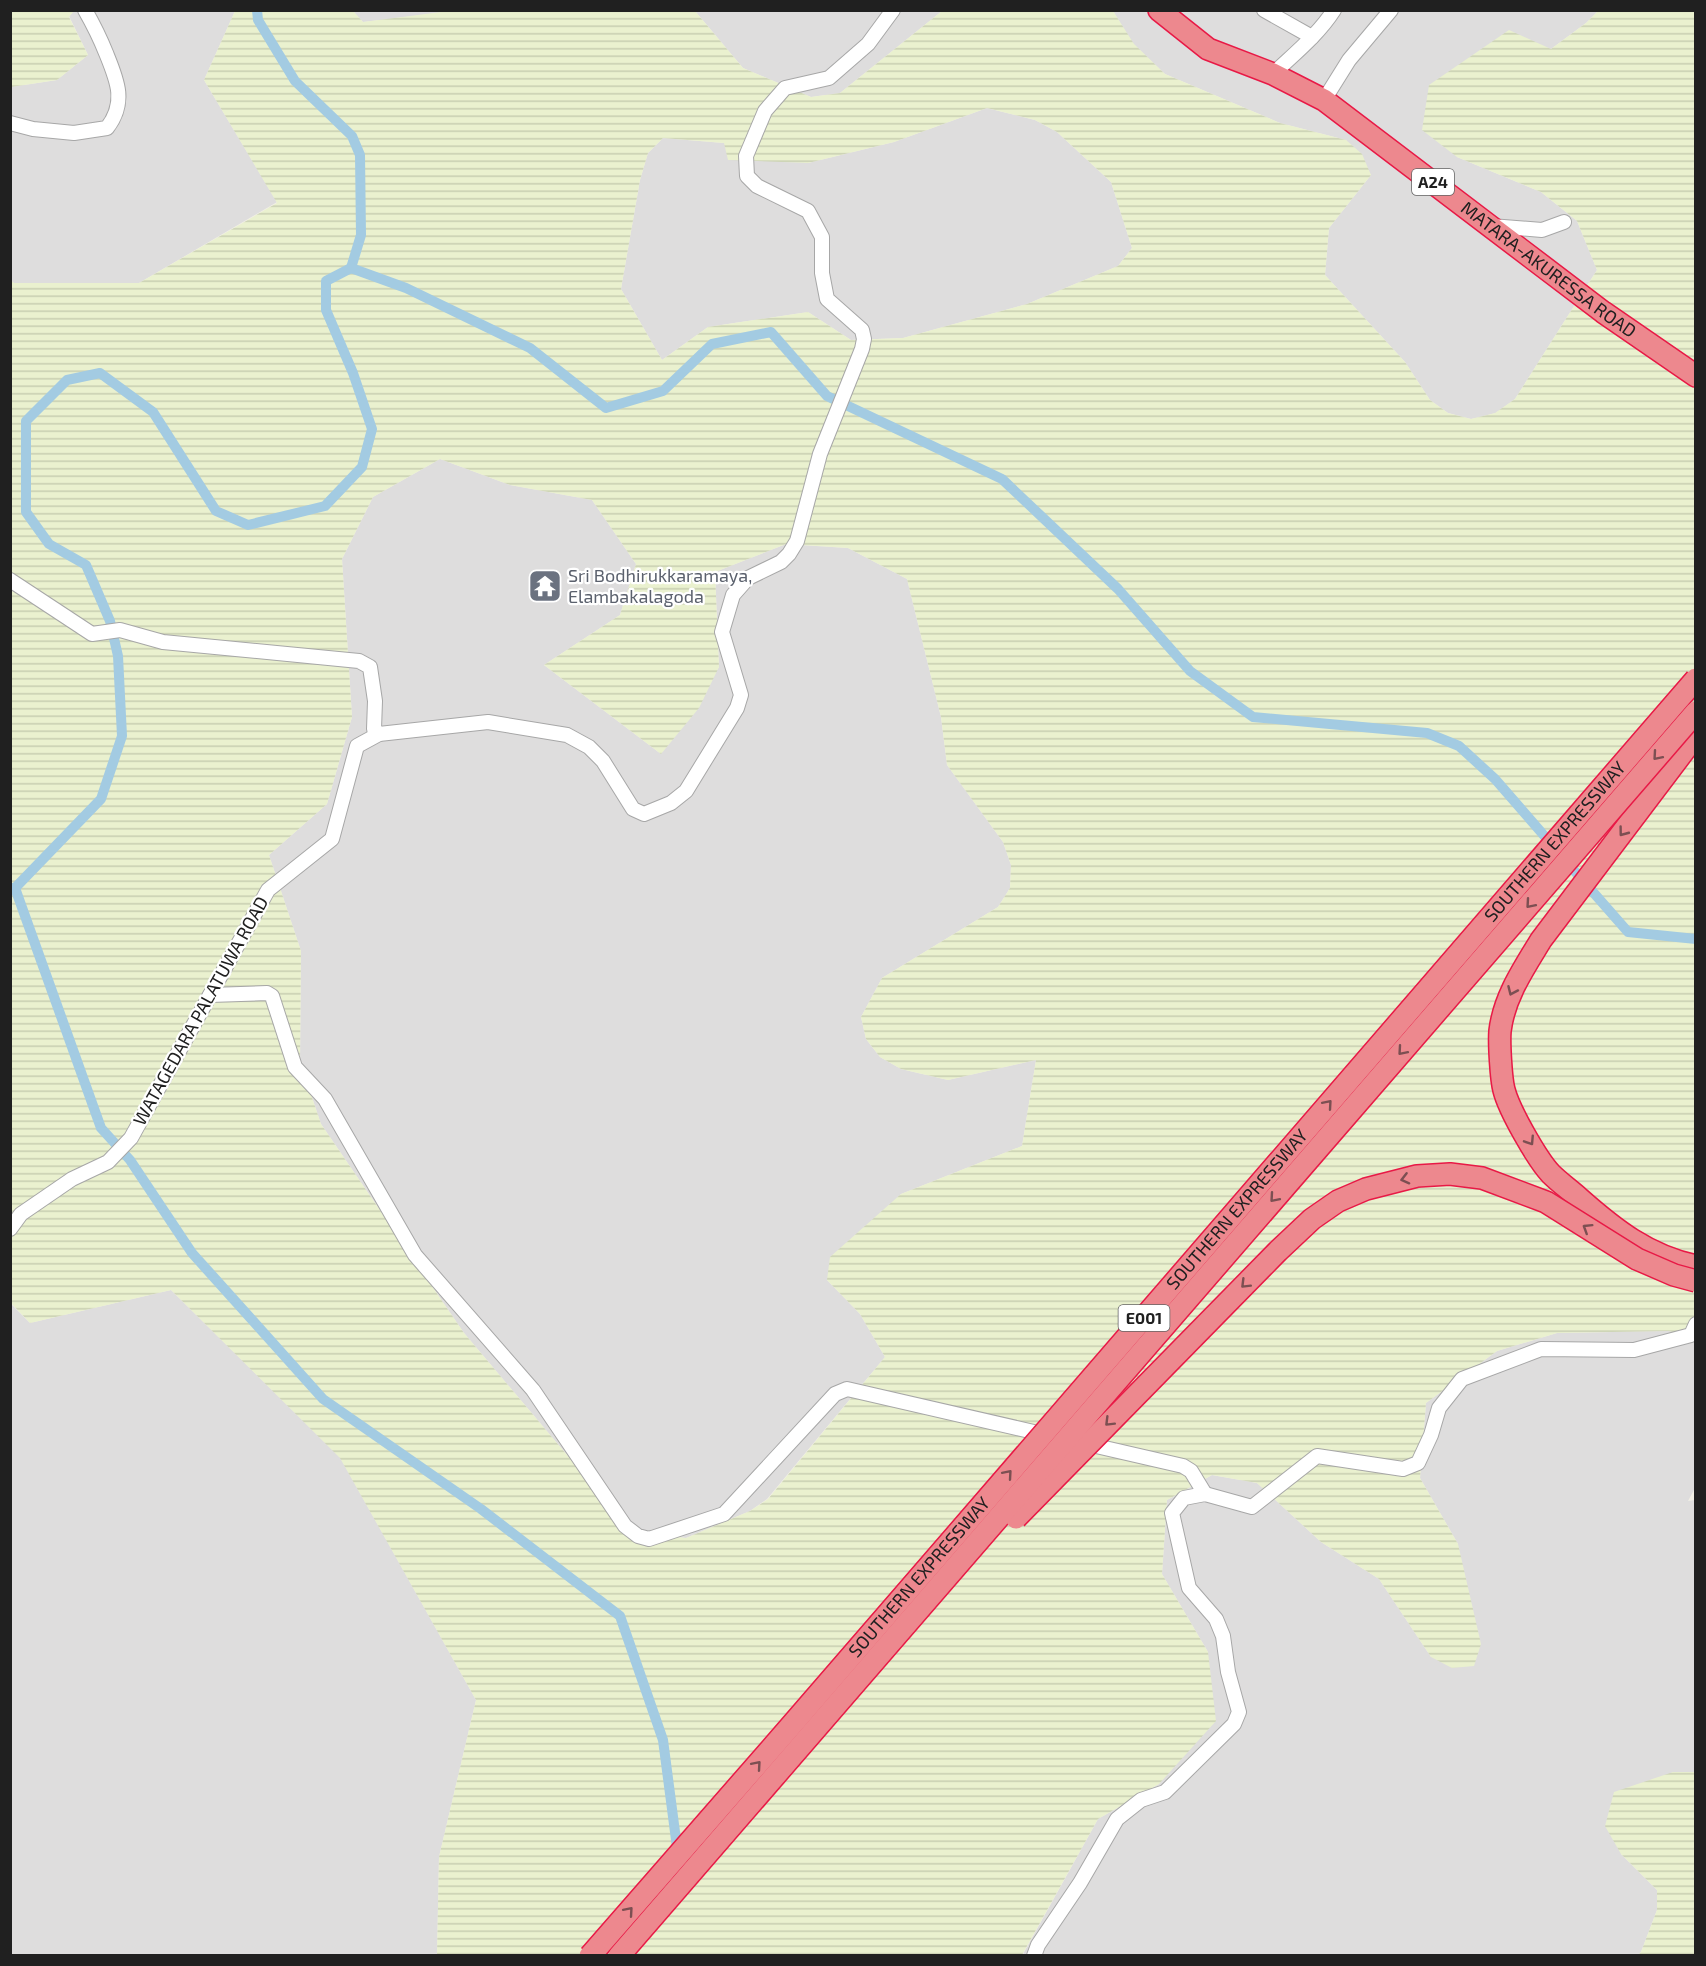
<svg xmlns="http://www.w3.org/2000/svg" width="1706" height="1966" viewBox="0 0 1706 1966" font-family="'Exo 2',sans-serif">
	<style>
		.residential { fill: #dedddd }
		.farmland { fill: url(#farmland-rules); fill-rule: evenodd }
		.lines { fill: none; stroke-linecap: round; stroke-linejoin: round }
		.canal { stroke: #a3cbe2; stroke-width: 10 }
		.minor-casing { stroke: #a7a7a7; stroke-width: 16 }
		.highway-casing { stroke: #e81946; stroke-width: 24 }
		.minor { stroke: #fff; stroke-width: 14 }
		.highway { stroke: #ed888e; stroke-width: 21 }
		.highway-bridge-casing { stroke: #e81946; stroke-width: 24; stroke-linecap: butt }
		.highway-bridge { stroke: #ed888e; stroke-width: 21 }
		.oneway { stroke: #7c4f52 }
		.labels { text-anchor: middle; stroke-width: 4.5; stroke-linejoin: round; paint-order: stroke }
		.shield { fill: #fff; stroke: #636363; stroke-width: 1.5 }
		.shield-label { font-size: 16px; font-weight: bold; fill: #202020 }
		.street-label { font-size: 18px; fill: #202020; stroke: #fff }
		.worship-label { font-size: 18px; fill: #5b616d; stroke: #fff; text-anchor: start }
	</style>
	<defs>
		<pattern id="farmland-rules" width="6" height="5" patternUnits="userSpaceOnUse" patternTransform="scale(1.5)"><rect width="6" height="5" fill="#eaf1cf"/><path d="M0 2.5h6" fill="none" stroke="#c8ceb1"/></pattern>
	</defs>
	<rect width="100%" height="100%" fill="#f1efe5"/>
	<!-- residential -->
	<g class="residential">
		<path d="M74 10 235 11 204 80 277 202 139 283H14L11 280V87L57 80 88 55 69 16Z"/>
		<path d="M353 11H457L363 22Z"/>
		<path d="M695 11H942L840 93 811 97 743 68Z"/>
		<path d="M1113 11H1598L1586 23 1551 49 1457 157 1541 192 1577 221 1597 270 1515 399 1496 413 1471 419 1448 413 1430 400 1405 362 1325 275 1329 228 1371 175 1346 140 1280 123 1165 74 1133 44Z"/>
		<path d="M987 108 1035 120 1057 132 1111 182 1132 248 1118 266 1027 304 903 338 851 340 808 312 708 327 662 360 621 289 640 180 648 153 663 138 724 143 808 163 894 142Z"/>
		<path d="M440 459 510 485 592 500 636 564 620 615 544 665 661 754 719 667 715 572 786 544 848 548 907 579 941 717 947 765 1003 842 1011 865 1010 888 998 907 882 978 861 1017 866 1039 880 1057 901 1069 948 1080 1036 1060 1022 1146 901 1194 827 1280 860 1314 885 1357 767 1499 750 1511 686 1538 632 1532 464 1333 321 1124 300 1062 301 951 269 855 327 804 352 717 342 559 373 497Z"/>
		<path d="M171 1290 340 1457 476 1700 439 1857 437 1955H11L10 1303 30 1323Z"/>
		<path d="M1668 1331 1695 1336V1488L1688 1501 1695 1500V1772H1673L1621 1854 1657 1890V1910L1641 1952 1638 1955 1022 1956 1098 1819 1159 1784 1208 1652 1162 1574 1167 1500 1212 1475 1257 1483 1321 1542 1379 1579 1431 1657 1458 1544 1420 1478 1426 1403 1497 1351 1557 1333Z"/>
	</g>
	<!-- farmland -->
	<g class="farmland">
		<path d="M11 10 74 11 69 17 88 55 57 80 11 87Z"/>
		<path d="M457 10 695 11 743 68 811 97 840 93 942 11H1113L1134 44 1165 74 1280 123 1346 140 1362 154 1371 175 1329 228 1325 275 1405 362 1430 400 1448 413 1471 419 1495 413 1515 399 1597 270 1577 221 1541 192 1457 157 1422 130 1429 85 1509 30 1551 49 1586 23 1598 11H1695V1336L1668 1331 1557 1333 1497 1351 1426 1403 1420 1478 1458 1544 1481 1644 1474 1666 1452 1668 1431 1657 1379 1579 1321 1542 1257 1483 1212 1475 1167 1500 1162 1574 1208 1652 1216 1721 1159 1784 1098 1819 1022 1955H437L439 1857 476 1700 340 1458 171 1290 30 1323 11 1303 10 280 14 283H139L277 203 204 80 235 11H353L363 22ZM987 108 1035 120 1057 132 1111 182 1132 248 1118 266 1027 304 903 338 851 340 808 312 708 327 662 360 621 289 640 180 648 153 663 138 724 143 728 160 808 163 894 142ZM440 459 510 485 592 500 636 564 620 615 544 665 661 754 699 708 719 667 715 572 786 544 848 548 907 579 941 717 947 765 1003 842 1011 865 1010 888 998 907 882 978 861 1017 866 1039 880 1057 901 1069 948 1080 1036 1060 1022 1146 901 1194 830 1257 827 1280 860 1314 885 1357 768 1499 750 1511 686 1538 632 1532 464 1333 321 1124 300 1062 301 951 269 855 327 804 352 717 342 559 373 497Z"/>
		<path d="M1673 1772H1695V1955H1638L1641 1952 1657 1910V1890L1621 1854 1605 1826 1614 1792Z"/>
	</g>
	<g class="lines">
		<!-- canal -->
		<g class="canal">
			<path d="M257 10 258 20 295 81 352 136 360 155 361 235 351 268"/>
			<path d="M1564 859 1628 932 1696 939"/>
			<path d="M10 888H15L101 1128 130 1160 192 1253 323 1399 481 1509 620 1616 663 1740 678 1855"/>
			<path d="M15 888 101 799 122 736 118 656 110 621 86 565 49 544 26 512V421L67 380 100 373 153 412 216 511 248 525 325 506 362 467 372 429 353 373 326 310V281L351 268 406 288 530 348 606 408 663 391 712 344 771 332 827 396 1002 479 1118 589 1190 671 1253 717 1427 733 1459 746 1495 779 1554 847"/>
		</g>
		<defs>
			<g id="minor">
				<path d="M1264 10 1312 37"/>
				<path d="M1273 74C1294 54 1318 35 1334 10"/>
				<path d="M1324 100 1349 60 1391 10"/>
				<path d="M10 123 33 129 74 133 107 128C127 102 117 80 106 53 100 38 93 24 85 10"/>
				<path d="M1491 226 1542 230 1564 222"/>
				<path d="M10 580 92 634 120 630 163 642 359 661 370 667 375 701 374 729 379 734"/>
				<path d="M210 995 267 993 272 996 295 1067 325 1099 415 1255 533 1390 625 1526 638 1536 649 1539 724 1514 835 1394 847 1389 1047 1435"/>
				<path d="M10 1229 21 1214 72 1179 108 1162 131 1138 268 890 332 839 357 746 379 734 488 722 567 735 589 747 603 761 633 809 644 814 671 803 686 791 737 708 741 695 722 632 733 595 748 578 781 562 789 554 797 541 820 454 862 349 864 339 862 330 827 299 822 273V237L808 211 757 186 747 176 746 156 765 111 785 88 829 78 868 44 893 10"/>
				<path d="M1083 1443 1183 1466 1191 1471 1205 1494"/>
				<path d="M1034 1956 1038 1945 1080 1883 1117 1819 1141 1800 1165 1792 1234 1724 1239 1712 1228 1672 1223 1636 1216 1619 1189 1588 1172 1513 1184 1498 1205 1494 1252 1507 1317 1456 1403 1469 1418 1463 1431 1435 1439 1408 1462 1379 1541 1349 1634 1350 1691 1335 1696 1324"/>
			</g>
			<g id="highway">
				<path id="s1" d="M1159 10 1208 49 1273 74 1324 100 1603 312 1696 376"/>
				<path d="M1696 735 1541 940C1524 968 1504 997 1500 1031 1499 1043 1501 1079 1504 1090 1509 1110 1537 1159 1551 1174 1559 1182 1570 1190 1579 1198 1614 1229 1648 1256 1696 1266"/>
			</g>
		</defs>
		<!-- minor casing -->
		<use href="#minor" class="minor-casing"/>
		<!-- highway casing -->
		<use href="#highway" class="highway-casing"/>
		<!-- minor -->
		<use href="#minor" class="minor"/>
		<!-- highway -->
		<use href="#highway" class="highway"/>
		<defs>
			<g id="highway-bridge">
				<path d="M1016 1518 1278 1251 1312 1219 1338 1201 1366 1189 1417 1176 1450 1174 1482 1178 1546 1202 1637 1259 1674 1275 1696 1281"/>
				<path id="s2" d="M590 1956 796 1720 1696 679"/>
				<path d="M619 1956 1696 712"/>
			</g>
		</defs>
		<!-- highway-bridge casing -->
		<use href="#highway-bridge" class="highway-bridge-casing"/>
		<!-- highway-bridge -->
		<use href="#highway-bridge" class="highway-bridge"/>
	</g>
	<!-- one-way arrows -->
	<defs><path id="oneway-chevron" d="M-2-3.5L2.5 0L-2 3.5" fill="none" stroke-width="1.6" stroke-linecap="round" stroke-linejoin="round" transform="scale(1.5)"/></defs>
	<g class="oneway">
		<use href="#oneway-chevron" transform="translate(1657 756) rotate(131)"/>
		<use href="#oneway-chevron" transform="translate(1623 832) rotate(127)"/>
		<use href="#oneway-chevron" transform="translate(1530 904) rotate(131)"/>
		<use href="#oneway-chevron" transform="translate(1512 991) rotate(114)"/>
		<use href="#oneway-chevron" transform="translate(1402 1051) rotate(131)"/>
		<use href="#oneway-chevron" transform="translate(1328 1104) rotate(-49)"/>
		<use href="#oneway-chevron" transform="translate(1530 1141) rotate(57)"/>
		<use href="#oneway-chevron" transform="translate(1405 1179) rotate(166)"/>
		<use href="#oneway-chevron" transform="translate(1274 1198) rotate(131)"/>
		<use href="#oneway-chevron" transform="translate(1587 1228) rotate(-148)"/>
		<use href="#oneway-chevron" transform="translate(1245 1284) rotate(135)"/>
		<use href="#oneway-chevron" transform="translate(1109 1422) rotate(135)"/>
		<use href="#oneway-chevron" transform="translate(1008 1474) rotate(-49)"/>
		<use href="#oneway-chevron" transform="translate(757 1765) rotate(-49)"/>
		<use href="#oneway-chevron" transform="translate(629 1911) rotate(-49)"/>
	</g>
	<!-- icons -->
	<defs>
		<symbol id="temple-square" viewBox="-11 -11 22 22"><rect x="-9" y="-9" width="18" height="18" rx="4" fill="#6b7280" stroke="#fff"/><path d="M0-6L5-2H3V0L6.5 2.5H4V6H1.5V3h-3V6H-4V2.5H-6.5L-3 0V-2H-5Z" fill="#fff"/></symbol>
	</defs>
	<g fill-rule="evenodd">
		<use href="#temple-square" x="526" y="567" width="38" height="38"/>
	</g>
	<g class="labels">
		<!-- shield labels -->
		<g class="shield">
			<rect x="1412" y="169" width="42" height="26" rx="4.5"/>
			<rect x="1118.5" y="1305" width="51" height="26" rx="4.5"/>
		</g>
		<g class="shield-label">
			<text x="1433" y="188">A24</text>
			<text x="1144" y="1324">E001</text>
		</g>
		<!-- street labels -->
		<g class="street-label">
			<text dy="6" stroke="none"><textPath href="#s1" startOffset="471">MATARA-AKURESSA ROAD</textPath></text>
			<text dy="6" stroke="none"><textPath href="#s2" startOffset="1474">SOUTHERN EXPRESSWAY</textPath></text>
			<text transform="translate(201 1011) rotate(-61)" y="6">WATAGEDARA PALATUWA ROAD</text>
			<text dy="6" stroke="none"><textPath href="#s2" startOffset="988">SOUTHERN EXPRESSWAY</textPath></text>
			<text dy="6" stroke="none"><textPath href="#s2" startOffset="502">SOUTHERN EXPRESSWAY</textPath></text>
		</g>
		<!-- worship labels -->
		<g class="worship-label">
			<text x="568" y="582">Sri Bodhirukkaramaya,<tspan x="568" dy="21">Elambakalagoda</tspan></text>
		</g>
	</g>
	<!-- border -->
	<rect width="1706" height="1966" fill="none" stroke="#202020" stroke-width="24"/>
</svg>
